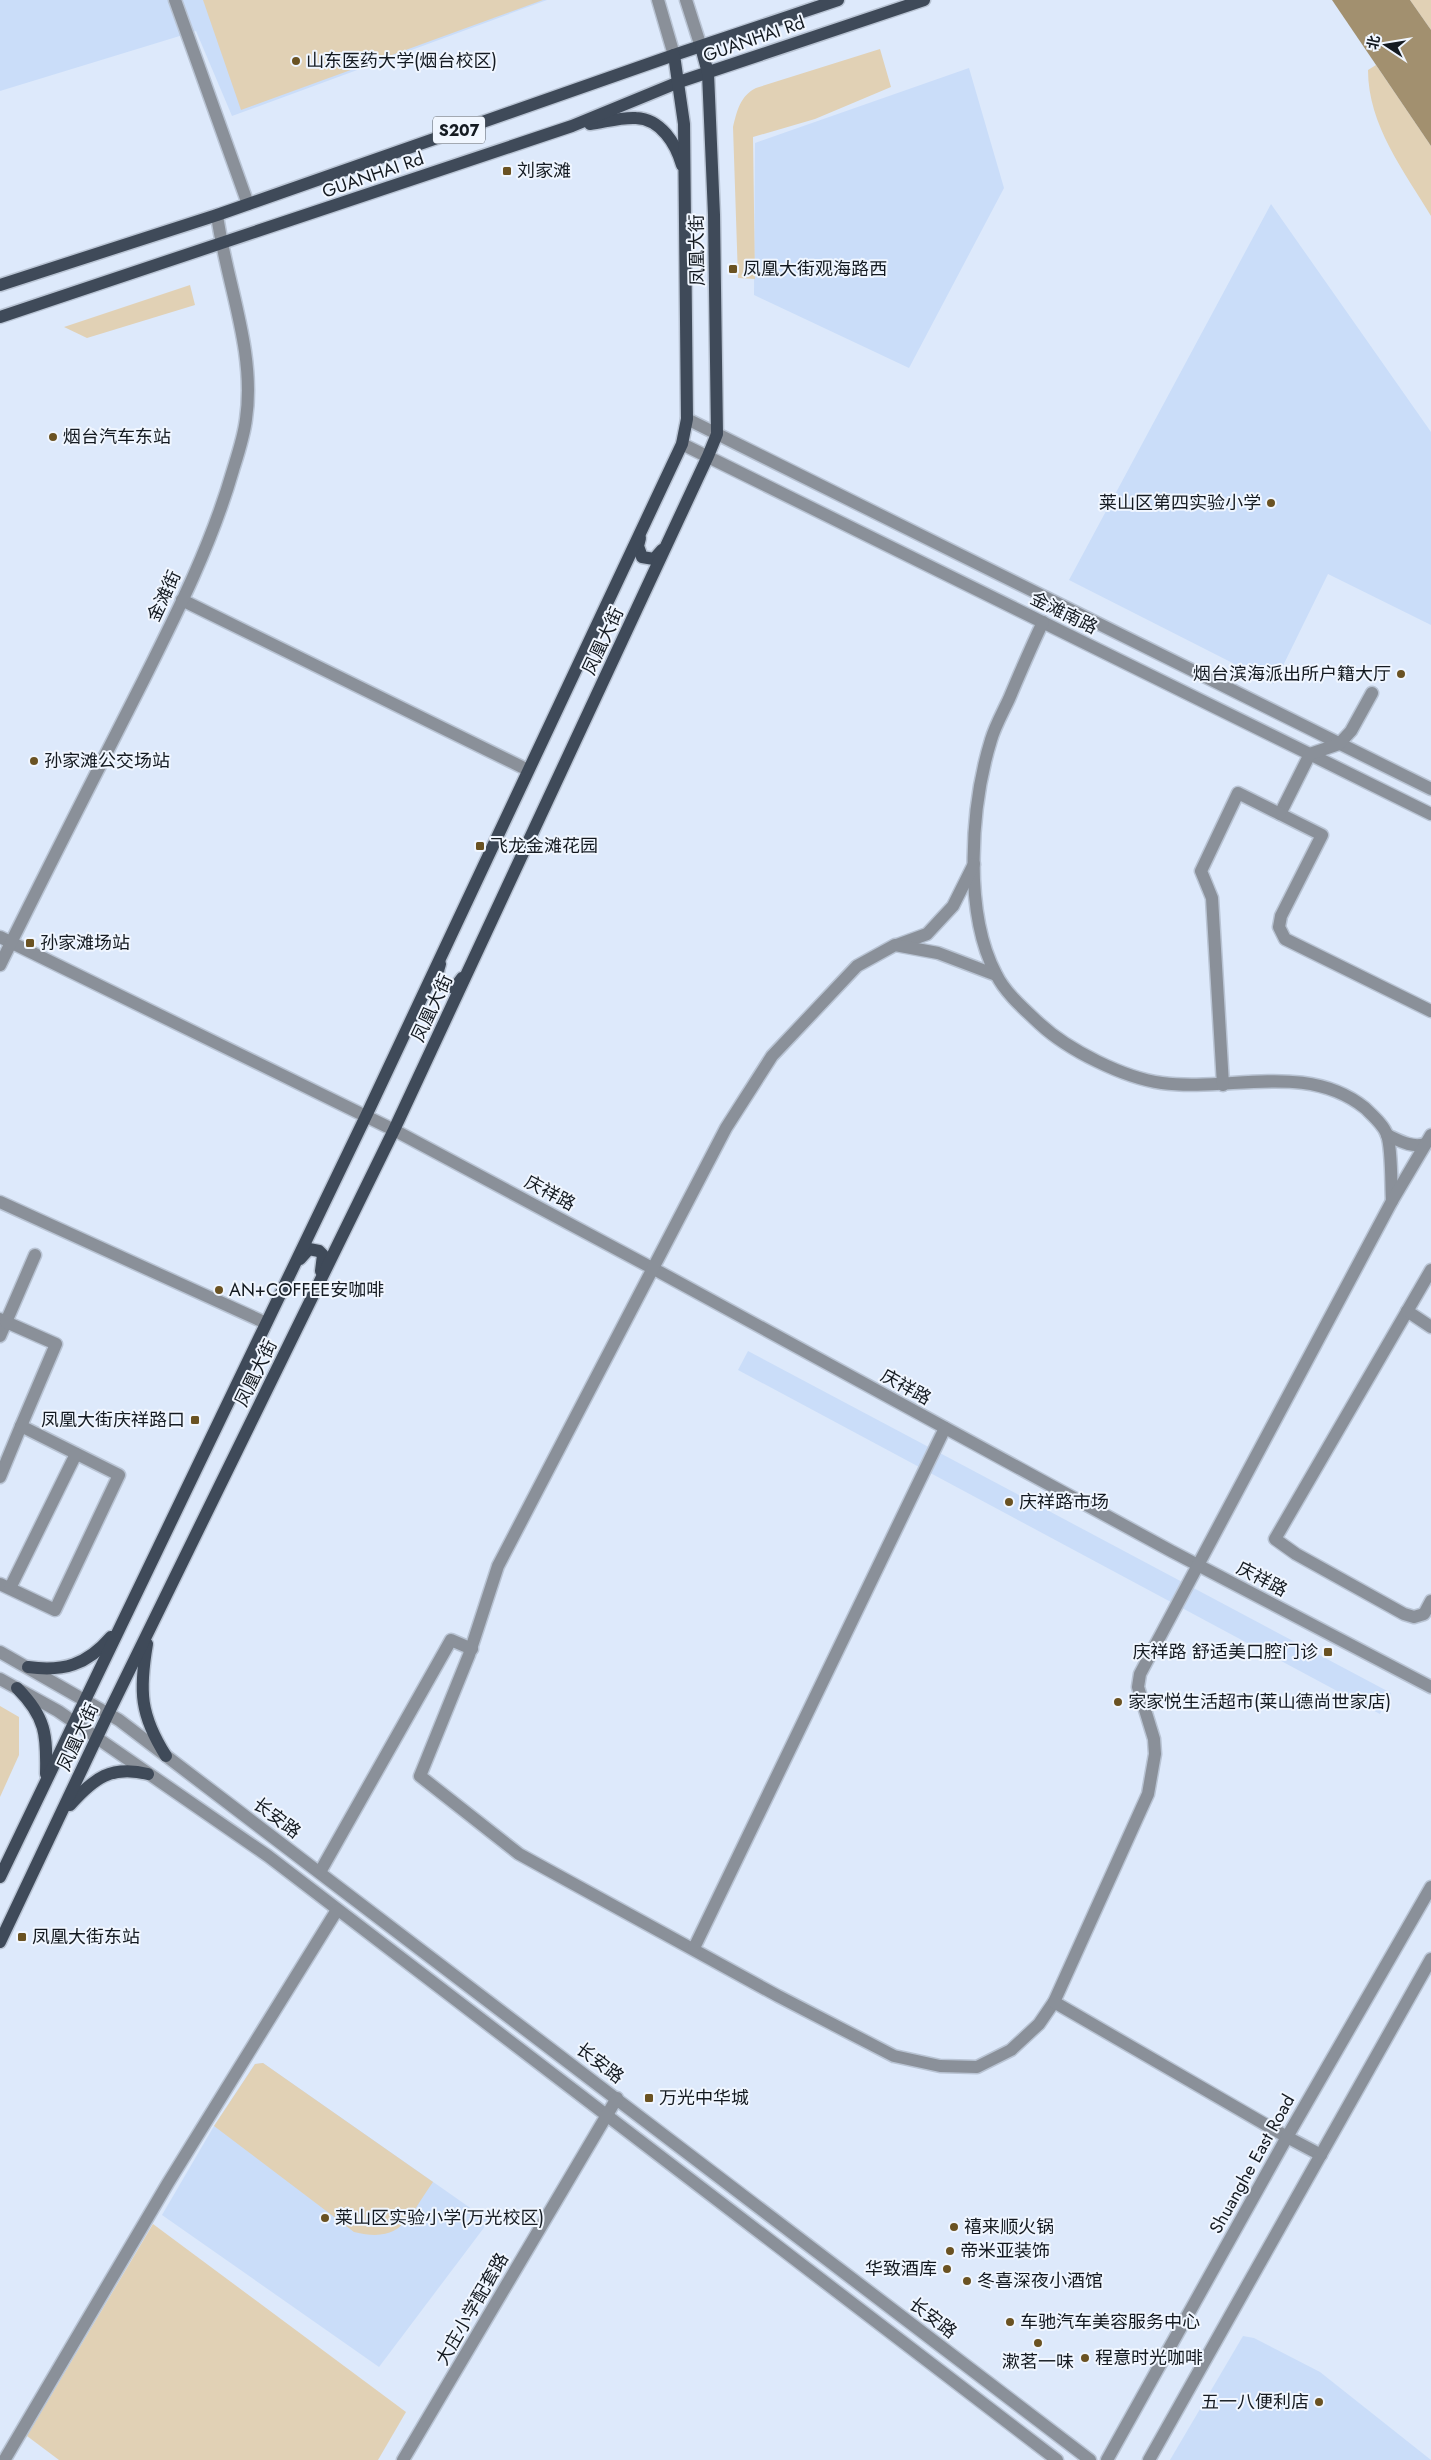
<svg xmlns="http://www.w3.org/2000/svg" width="1431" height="2460" viewBox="0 0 1431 2460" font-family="Jost,'Noto Sans SC',sans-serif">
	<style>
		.built { fill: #caddf9 }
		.green { fill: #e1d1b5 }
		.water { fill: #a2906f }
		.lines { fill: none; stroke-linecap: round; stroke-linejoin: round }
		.minor-casing { stroke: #b9c4d4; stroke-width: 15 }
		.major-casing { stroke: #b9c4d4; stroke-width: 15 }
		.minor { stroke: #8a9099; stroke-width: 12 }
		.major { stroke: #3f4a59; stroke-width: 12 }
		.poi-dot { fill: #6a5222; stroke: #f0f6ff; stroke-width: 2 }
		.labels { text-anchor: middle; stroke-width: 4; stroke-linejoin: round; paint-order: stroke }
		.shield { fill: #f0f6ff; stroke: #565c64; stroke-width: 1 }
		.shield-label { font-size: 16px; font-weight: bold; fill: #141a21 }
		.street-label { font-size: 18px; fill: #141a21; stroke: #f0f6ff }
		.poi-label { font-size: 18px; fill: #141a21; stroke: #f0f6ff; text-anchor: start }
	</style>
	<rect width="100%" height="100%" fill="#dde9fb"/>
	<!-- built -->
	<g class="built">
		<path d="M0 0H547L232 116 196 31 0 91Z"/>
		<path d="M969 68 1004 188 909 368 754 295 755 143Z"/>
		<path d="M1271 204 1431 432V625L1328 574 1274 684 1069 580Z"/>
		<path d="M748 1351 1391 1693 1380 1714 738 1370Z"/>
		<path d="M263 2063 489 2221 379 2367 162 2215 214 2126 255 2064Z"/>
		<path d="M1243 2336 1254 2338 1320 2372 1431 2460H1170Z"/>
	</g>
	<!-- green -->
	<g class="green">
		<path d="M203 0H543L241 110Z"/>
		<path d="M1410 0H1431V30Z"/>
		<path d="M880 49 891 87 815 119 753 137 755 279 738 278 733 127C737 111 740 96 756 88Z"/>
		<path d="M1376 65 1431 146V216C1404 171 1368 125 1368 70Z"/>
		<path d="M190 285 195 305 87 338 64 327Z"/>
		<path d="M0 1706 19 1717V1755L0 1797Z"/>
		<path d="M263 2063 433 2182C408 2217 403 2244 354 2232L214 2126 255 2064Z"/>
		<path d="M153 2224 406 2412 378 2460H59L27 2436Z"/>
	</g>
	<!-- water -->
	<path class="water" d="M1332 0H1410L1431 30V146Z"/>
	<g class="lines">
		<defs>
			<g id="minor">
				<path d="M175 0 248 204"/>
				<path d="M658 0 674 55"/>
				<path d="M686 0 701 47"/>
				<path d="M687 419 1431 789"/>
				<path d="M682 444 1431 814"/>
				<path d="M182 600 528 770"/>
				<path d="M1043 622C1031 647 1020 673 1009 699 1003 712 995 726 991 740 971 805 963 912 996 974 1005 993 1025 1010 1040 1024 1068 1050 1124 1078 1162 1083 1229 1092 1307 1061 1365 1108 1372 1115 1384 1125 1387 1135 1392 1148 1391 1186 1392 1201"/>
				<path d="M1372 693 1351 731 1339 744 1310 754 1280 814 1322 835 1281 916 1279 927 1285 939 1431 1011"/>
				<path d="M0 937 394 1130 654 1269 1171 1551 1431 1687"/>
				<path d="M897 945 927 934 953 906 974 864"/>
				<path d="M0 965C47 869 96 774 144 679 178 611 212 543 233 470 238 454 244 436 246 419 256 351 226 282 217 215"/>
				<path d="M996 975 938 953 895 945 857 966 772 1056 726 1128 498 1566 469 1655 420 1776 519 1854 778 1996 894 2056 940 2066 977 2067 1011 2050 1039 2024 1054 2002"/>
				<path d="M1223 1085 1212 898 1201 871 1238 793 1280 814"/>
				<path d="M1387 1135C1400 1141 1412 1148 1425 1144"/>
				<path d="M0 1202 266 1323"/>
				<path d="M1431 1270 1275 1539 1296 1554 1404 1614 1414 1617 1424 1614 1431 1601"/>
				<path d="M1407 1311 1431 1327"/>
				<path d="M0 1319 6 1322 0 1336"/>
				<path d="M0 1477 21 1426"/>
				<path d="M0 1584 55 1610 119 1475 21 1426 56 1344 6 1322 35 1255"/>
				<path d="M10 1588 76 1454"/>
				<path d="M0 1652 119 1720 1090 2460"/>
				<path d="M0 1679 58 1711 268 1856 1057 2460"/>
				<path d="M320 1872 451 1640 472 1649"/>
				<path d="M694 1948 945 1428"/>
				<path d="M1321 2155 1287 2137 1054 2002 1148 1794 1155 1754 1154 1739 1138 1687 1140 1674 1392 1201 1431 1135"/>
				<path d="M5 2459 168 2183 337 1910"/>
				<path d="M403 2460 617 2098"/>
				<path d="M1107 2460 1287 2137 1431 1887"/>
				<path d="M1149 2460 1431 1959"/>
			</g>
			<g id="major">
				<path d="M590 124C605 122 621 117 636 118 661 119 676 144 682 165"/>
				<path d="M0 285 217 215 674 55 838 0"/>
				<path d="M0 317 572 126 679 82 924 0"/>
				<path d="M640 538 638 546 642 557 654 559 662 550"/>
				<path d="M440 964C435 977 440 991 456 986L462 978"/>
				<path d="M300 1259 309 1249 319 1251 323 1255 321 1271"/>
				<path d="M147 1644C139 1691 140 1715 166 1756"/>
				<path d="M28 1667C63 1672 87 1665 111 1637"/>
				<path d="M17 1688C46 1717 47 1735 46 1774"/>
				<path d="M70 1805C94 1778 111 1765 148 1774"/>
				<path d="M0 1877 366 1116 682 444 687 419 684 124 674 55"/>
				<path d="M0 1942 108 1714 394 1130 708 456 717 434 714 215 708 73 701 47"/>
			</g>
		</defs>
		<!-- minor casing -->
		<use href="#minor" class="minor-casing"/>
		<!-- major casing -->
		<use href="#major" class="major-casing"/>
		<!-- minor -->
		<use href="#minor" class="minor"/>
		<!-- major -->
		<use href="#major" class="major"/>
	</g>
	<!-- markers -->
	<g class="poi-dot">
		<circle cx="296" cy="61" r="5"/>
		<rect x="502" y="166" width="10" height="10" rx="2.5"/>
		<rect x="728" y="264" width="10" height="10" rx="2.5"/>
		<circle cx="53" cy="437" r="5"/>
		<circle cx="1271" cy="503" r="5"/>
		<circle cx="1401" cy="674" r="5"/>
		<circle cx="34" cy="761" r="5"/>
		<rect x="475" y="841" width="10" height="10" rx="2.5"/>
		<rect x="25" y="938" width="10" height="10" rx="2.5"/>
		<circle cx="219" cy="1290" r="5"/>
		<rect x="190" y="1415" width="10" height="10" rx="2.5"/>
		<circle cx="1009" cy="1502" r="5"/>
		<rect x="1323" y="1647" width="10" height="10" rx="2.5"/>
		<circle cx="1118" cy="1702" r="5"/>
		<rect x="17" y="1932" width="10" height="10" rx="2.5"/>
		<rect x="644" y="2093" width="10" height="10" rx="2.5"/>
		<circle cx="325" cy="2218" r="5"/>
		<circle cx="954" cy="2227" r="5"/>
		<circle cx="950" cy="2251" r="5"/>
		<circle cx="947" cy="2269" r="5"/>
		<circle cx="967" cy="2281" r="5"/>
		<circle cx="1010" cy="2322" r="5"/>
		<circle cx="1038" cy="2343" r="5"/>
		<circle cx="1085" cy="2358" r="5"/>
		<circle cx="1319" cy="2402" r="5"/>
	</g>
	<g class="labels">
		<!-- shield labels -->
		<rect class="shield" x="433" y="116.5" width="52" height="27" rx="4"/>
		<g class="shield-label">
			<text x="459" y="136">S207</text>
		</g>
		<!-- street labels -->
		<g class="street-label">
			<text transform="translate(754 39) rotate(-19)" y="6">GUANHAI Rd</text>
			<text transform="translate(373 175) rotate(-19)" y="6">GUANHAI Rd</text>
			<text transform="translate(697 250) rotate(-91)" y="6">凤凰大街</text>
			<text transform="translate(164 596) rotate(-65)" y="6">金滩街</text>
			<text transform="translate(1064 613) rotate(26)" y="6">金滩南路</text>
			<text transform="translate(603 641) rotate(-65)" y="6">凤凰大街</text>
			<text transform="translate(432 1008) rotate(-65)" y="6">凤凰大街</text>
			<text transform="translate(550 1193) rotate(28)" y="6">庆祥路</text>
			<text transform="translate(256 1373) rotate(-64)" y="6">凤凰大街</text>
			<text transform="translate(906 1387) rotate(29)" y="6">庆祥路</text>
			<text transform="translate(1262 1579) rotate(27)" y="6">庆祥路</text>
			<text transform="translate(78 1737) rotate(-65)" y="6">凤凰大街</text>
			<text transform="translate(277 1818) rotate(37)" y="6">长安路</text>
			<text transform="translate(600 2063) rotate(37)" y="6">长安路</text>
			<text transform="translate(1252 2164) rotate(-61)" y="6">Shuanghe East Road</text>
			<text transform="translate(472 2309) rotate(-60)" y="6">大庄小学配套路</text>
			<text transform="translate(933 2318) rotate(37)" y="6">长安路</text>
		</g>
		<!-- poi labels -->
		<g class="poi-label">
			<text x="306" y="67">山东医药大学(烟台校区)</text>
			<text x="517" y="177">刘家滩</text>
			<text x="743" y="275">凤凰大街观海路西</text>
			<text x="63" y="443">烟台汽车东站</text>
			<text x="1261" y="509" text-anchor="end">莱山区第四实验小学</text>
			<text x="1391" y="680" text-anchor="end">烟台滨海派出所户籍大厅</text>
			<text x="44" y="767">孙家滩公交场站</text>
			<text x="490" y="852">飞龙金滩花园</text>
			<text x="40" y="949">孙家滩场站</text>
			<text x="229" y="1296">AN+COFFEE安咖啡</text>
			<text x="185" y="1426" text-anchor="end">凤凰大街庆祥路口</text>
			<text x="1019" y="1508">庆祥路市场</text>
			<text x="1318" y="1658" text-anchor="end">庆祥路 舒适美口腔门诊</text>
			<text x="1128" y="1708">家家悦生活超市(莱山德尚世家店)</text>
			<text x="32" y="1943">凤凰大街东站</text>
			<text x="659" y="2104">万光中华城</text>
			<text x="335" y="2224">莱山区实验小学(万光校区)</text>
			<text x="964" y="2233">禧来顺火锅</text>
			<text x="960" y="2257">帝米亚装饰</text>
			<text x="937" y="2275" text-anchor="end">华致酒库</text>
			<text x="977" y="2287">冬喜深夜小酒馆</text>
			<text x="1020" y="2328">车驰汽车美容服务中心</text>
			<text x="1095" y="2364">程意时光咖啡</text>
			<text x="1038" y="2368" text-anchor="middle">漱茗一味</text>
			<text x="1309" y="2408" text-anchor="end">五一八便利店</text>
		</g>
	</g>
	<!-- north arrow -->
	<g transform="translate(1386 45) rotate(282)" stroke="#f0f6ff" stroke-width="4" paint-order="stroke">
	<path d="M0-4L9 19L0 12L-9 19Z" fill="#141a21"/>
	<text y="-8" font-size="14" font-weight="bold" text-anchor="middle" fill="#141a21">北</text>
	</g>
</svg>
